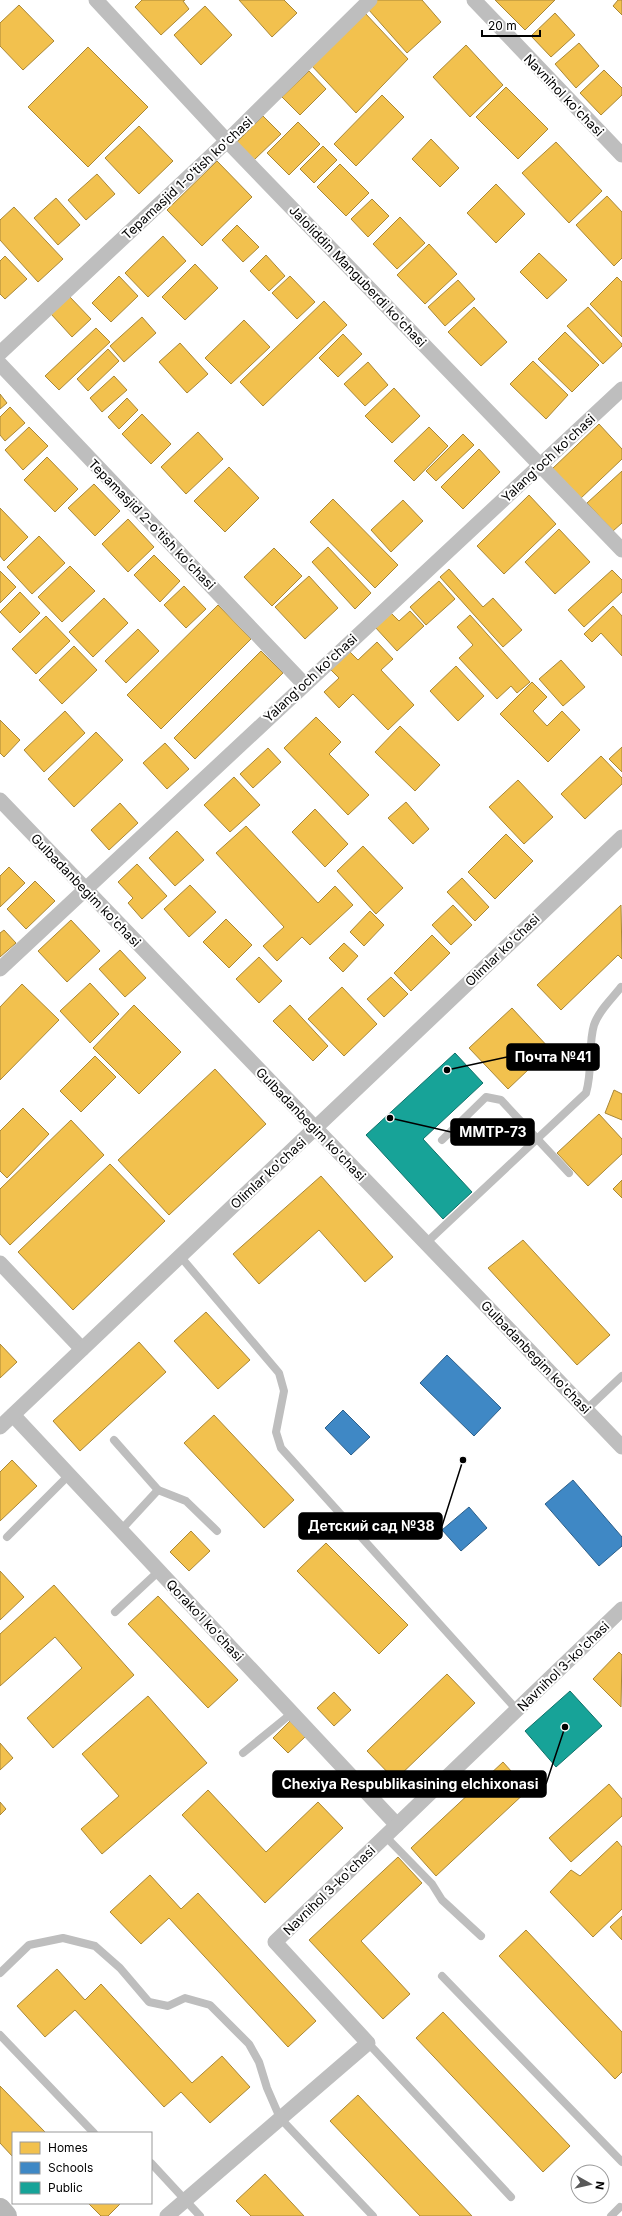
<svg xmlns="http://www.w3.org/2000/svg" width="622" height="2216" viewBox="0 0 622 2216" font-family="Inter,sans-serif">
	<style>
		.homes { fill: #f2c14e; stroke: #a98737 }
		.schools { fill: #3f88c5; stroke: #2c5f8a }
		.public { fill: #17a398; stroke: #10726a }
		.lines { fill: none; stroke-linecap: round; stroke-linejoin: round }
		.service { stroke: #bebebe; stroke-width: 8 }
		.minor { stroke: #bebebe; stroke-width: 15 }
		.secondary { stroke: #b8b8b8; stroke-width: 22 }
		.labels { text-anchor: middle; stroke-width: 4; stroke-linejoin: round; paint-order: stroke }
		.street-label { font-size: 13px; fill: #000; stroke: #fff }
		.leader { fill: none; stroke: #000; stroke-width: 1.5 }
		.callout-dot { fill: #000; stroke: #fff; stroke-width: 1.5 }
		.callout { fill: #000; stroke: #000; stroke-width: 1.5 }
		.callout-label { font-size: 14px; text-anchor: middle; font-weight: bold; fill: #fff }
	</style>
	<rect width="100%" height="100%" fill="#fff"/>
	<!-- homes -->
	<g class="homes">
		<path d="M142 0H185L183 1 189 9 161 35 135 7Z"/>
		<path d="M239 0H284L297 13 272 37Z"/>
		<path d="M377 0H422L441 22 407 53 368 9Z"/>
		<path d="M495 0H555L525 30Z"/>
		<path d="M618 0H622V15L613 6Z"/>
		<path d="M19 5 54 41 23 70 0 46V23Z"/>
		<path d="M205 6 232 35 201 65 174 35Z"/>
		<path d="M365 13 408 59 356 113 311 65Z"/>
		<path d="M555 13 575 35 551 57 531 36Z"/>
		<path d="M579 43 599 66 576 88 555 64Z"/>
		<path d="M466 45 503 85 470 117 433 77Z"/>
		<path d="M88 47 148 107 88 167 28 107Z"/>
		<path d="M604 70 622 88V95L601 115 580 93Z"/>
		<path d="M309 71 326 89 300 115 282 97Z"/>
		<path d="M506 87 548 129 518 159 476 117Z"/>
		<path d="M382 95 404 117 356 166 334 144Z"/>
		<path d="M263 116 281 134 254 160 237 142Z"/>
		<path d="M298 122 320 144 289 175 267 153Z"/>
		<path d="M139 126 173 161 139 194 105 158Z"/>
		<path d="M431 139 459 168 440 187 412 159Z"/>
		<path d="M556 142 602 191 569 223 522 173Z"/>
		<path d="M323 146 337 160 314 183 300 169Z"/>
		<path d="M217 161 252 197 202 246 167 210Z"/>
		<path d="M340 164 369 193 346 216 317 187Z"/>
		<path d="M97 174 115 194 86 220 68 200Z"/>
		<path d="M496 184 525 214 496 243 467 213Z"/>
		<path d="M607 196 622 212V258L614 266 576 225Z"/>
		<path d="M56 198 80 225 58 245 34 218Z"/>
		<path d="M372 199 389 216 368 237 351 219Z"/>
		<path d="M14 207 63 259 38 282 0 240V220Z"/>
		<path d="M400 217 425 243 397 269 373 244Z"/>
		<path d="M237 225 259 247 243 262 222 240Z"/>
		<path d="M163 236 186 261 148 297 125 273Z"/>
		<path d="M429 244 457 274 425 304 397 275Z"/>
		<path d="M539 253 567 280 547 299 520 272Z"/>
		<path d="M266 255 285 276 269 291 250 271Z"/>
		<path d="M5 256 27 279 5 299 0 294V261Z"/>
		<path d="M195 264 218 288 185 320 162 297Z"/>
		<path d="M119 276 138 296 111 322 92 303Z"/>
		<path d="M290 276 315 302 297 319 272 293Z"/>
		<path d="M617 277 622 282V337L590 304Z"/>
		<path d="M458 280 475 299 445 326 428 307Z"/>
		<path d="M69 296 91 319 72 337 51 314Z"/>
		<path d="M324 301 347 325 263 406 240 382Z"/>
		<path d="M474 307 507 342 481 366 448 332Z"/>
		<path d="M588 307 622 344V346L603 364 567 326Z"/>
		<path d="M142 317 156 333 124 362 110 346Z"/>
		<path d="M244 320 270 347 231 384 205 358Z"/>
		<path d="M96 328 110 342 59 390 45 376Z"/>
		<path d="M565 332 599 365 572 392 538 359Z"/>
		<path d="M343 334 362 354 338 377 319 358Z"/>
		<path d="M180 343 208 374 187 393 159 362Z"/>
		<path d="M108 349 119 361 88 391 77 379Z"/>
		<path d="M533 361 568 395 546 419 510 384Z"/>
		<path d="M368 362 388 385 365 406 344 384Z"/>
		<path d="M114 376 127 390 102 412 90 398Z"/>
		<path d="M394 388 420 416 392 443 365 416Z"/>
		<path d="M0 394 7 403 0 409Z"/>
		<path d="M127 398 138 410 119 429 108 417Z"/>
		<path d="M10 407 25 423 5 441 0 435V417Z"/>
		<path d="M142 414 171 444 151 464 122 434Z"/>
		<path d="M599 424 622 449V459L580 499 552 469Z"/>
		<path d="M29 427 48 446 23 470 5 450Z"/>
		<path d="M429 427 448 446 414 481 394 461Z"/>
		<path d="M198 432 223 459 186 494 161 467Z"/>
		<path d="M463 434 474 445 436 481 426 471Z"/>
		<path d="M479 449 500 472 463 509 441 487Z"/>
		<path d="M47 457 78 489 55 512 24 480Z"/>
		<path d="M229 467 259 498 225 532 194 501Z"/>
		<path d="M622 471V523L613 531 587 503Z"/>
		<path d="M94 484 120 511 95 536 68 508Z"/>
		<path d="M529 495 556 524 504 574 477 546Z"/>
		<path d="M333 499 398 565 375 588 310 522Z"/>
		<path d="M403 500 423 521 391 552 371 530Z"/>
		<path d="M0 508 28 537 4 561 0 556Z"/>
		<path d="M128 519 154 547 128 572 102 544Z"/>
		<path d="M559 529 590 562 555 594 525 562Z"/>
		<path d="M39 536 65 563 32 594 7 567Z"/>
		<path d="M328 547 371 593 355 609 312 562Z"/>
		<path d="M274 548 302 576 272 606 244 577Z"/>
		<path d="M154 555 180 581 160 602 134 575Z"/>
		<path d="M70 566 95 591 62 622 38 597Z"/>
		<path d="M449 569 483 607 493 598 522 630 503 647 440 577Z"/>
		<path d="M612 570 622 580V592L584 627 568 610Z"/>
		<path d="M0 571 16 587 0 603Z"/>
		<path d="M309 576 338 608 305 639 275 607Z"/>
		<path d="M439 581 455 599 426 625 410 607Z"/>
		<path d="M184 586 206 609 186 628 164 605Z"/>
		<path d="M20 592 40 613 20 633 0 612Z"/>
		<path d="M104 598 128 623 93 657 69 632Z"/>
		<path d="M218 605 251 639 161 729 127 695Z"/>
		<path d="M613 606 622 616V656L601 633 592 642 584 634Z"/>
		<path d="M410 611 424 626 397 651 375 627 391 613 399 621Z"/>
		<path d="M470 615 530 682 517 693 511 686 497 699 459 658 473 645 457 627Z"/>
		<path d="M46 616 70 641 36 674 12 649Z"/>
		<path d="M138 629 159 651 126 683 105 661Z"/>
		<path d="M377 642 393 659 381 670 414 705 388 730 353 694 339 708 324 692 339 678 330 669 349 651 358 660Z"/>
		<path d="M74 646 97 670 62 704 39 680Z"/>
		<path d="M261 651 283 673 195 759 174 738Z"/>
		<path d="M561 660 585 687 563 706 539 679Z"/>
		<path d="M456 666 484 696 458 721 430 691Z"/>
		<path d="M532 682 547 697 533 711 547 726 562 711 580 730 548 762 500 714Z"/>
		<path d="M65 711 85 733 44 772 24 750Z"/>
		<path d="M316 717 341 742 329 754 369 795 348 815 284 748Z"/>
		<path d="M0 720 20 740 4 757 0 753Z"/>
		<path d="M400 726 440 765 415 791 375 752Z"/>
		<path d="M96 732 123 760 74 807 48 779Z"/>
		<path d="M165 743 189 769 167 789 143 763Z"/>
		<path d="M622 747V772L609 759Z"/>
		<path d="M268 748 281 762 253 788 240 774Z"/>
		<path d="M601 756 622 778V784L585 819 561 794Z"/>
		<path d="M234 777 260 805 230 832 204 805Z"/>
		<path d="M518 780 553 817 524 844 489 807Z"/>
		<path d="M406 802 429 829 413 844 388 818Z"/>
		<path d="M120 803 138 823 109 850 91 830Z"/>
		<path d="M315 809 348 844 325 867 292 832Z"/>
		<path d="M246 826 318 903 335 886 353 905 310 945 302 937 277 961 263 946 284 927 216 853Z"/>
		<path d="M177 831 204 860 175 886 149 858Z"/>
		<path d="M506 834 533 861 495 899 468 872Z"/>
		<path d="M363 846 403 888 376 914 337 871Z"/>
		<path d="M137 864 167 896 142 919 128 903 133 898 118 882Z"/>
		<path d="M9 867 25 883 0 907V876Z"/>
		<path d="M462 878 489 907 475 921 447 892Z"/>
		<path d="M35 881 55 901 26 929 7 909Z"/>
		<path d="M190 885 216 912 189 937 164 909Z"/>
		<path d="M453 905 472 925 451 945 432 925Z"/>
		<path d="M621 905 622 959 618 955 561 1010 537 985Z"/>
		<path d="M370 911 384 925 364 946 350 932Z"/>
		<path d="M226 919 252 945 229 968 203 942Z"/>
		<path d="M71 920 100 951 67 982 38 951Z"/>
		<path d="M4 930 16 943 0 957V933Z"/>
		<path d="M432 935 450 953 411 991 394 973Z"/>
		<path d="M344 943 358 956 343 972 329 958Z"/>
		<path d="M120 950 146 978 125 997 99 969Z"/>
		<path d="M259 957 282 981 259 1003 236 979Z"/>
		<path d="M391 977 408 994 384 1017 367 999Z"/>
		<path d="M90 983 119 1014 90 1043 60 1011Z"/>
		<path d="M22 984 59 1020 0 1080V1007Z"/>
		<path d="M342 987 377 1024 344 1056 308 1019Z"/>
		<path d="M134 1005 181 1052 139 1094 93 1048Z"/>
		<path d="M290 1005 328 1046 313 1061 273 1021Z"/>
		<path d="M512 1008 550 1049 508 1089 469 1048Z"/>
		<path d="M95 1056 116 1077 81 1112 60 1091Z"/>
		<path d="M215 1069 266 1124 169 1215 118 1160Z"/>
		<path d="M614 1090 622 1094V1120L605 1113Z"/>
		<path d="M23 1108 49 1134 7 1178 0 1171V1131Z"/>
		<path d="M599 1114 622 1139V1154L588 1186 557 1153Z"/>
		<path d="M71 1120 104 1155 10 1245 0 1234V1189Z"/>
		<path d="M110 1164 165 1221 73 1310 18 1252Z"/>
		<path d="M321 1176 393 1257 365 1282 319 1230 259 1284 233 1254Z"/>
		<path d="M622 1180V1198L613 1189Z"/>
		<path d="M523 1240 610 1335 577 1365 488 1268Z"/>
		<path d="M206 1312 250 1360 218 1389 174 1341Z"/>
		<path d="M139 1342 166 1372 80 1451 53 1421Z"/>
		<path d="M0 1344 17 1362 0 1378Z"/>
		<path d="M214 1415 294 1500 264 1528 184 1443Z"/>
		<path d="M12 1460 37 1486 0 1521V1472Z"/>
		<path d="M191 1531 210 1551 189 1571 170 1552Z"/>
		<path d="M326 1543 408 1625 379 1654 297 1571Z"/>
		<path d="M0 1571 24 1597 0 1620Z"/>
		<path d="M54 1585 134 1675 53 1748 27 1718 82 1668 55 1637 0 1686V1634Z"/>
		<path d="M158 1596 238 1680 208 1708 128 1624Z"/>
		<path d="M619 1652 622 1655 621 1707 593 1679Z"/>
		<path d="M447 1674 475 1703 395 1780 367 1751Z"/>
		<path d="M334 1692 351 1710 334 1726 317 1708Z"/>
		<path d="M148 1696 207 1763 102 1854 81 1829 119 1796 82 1754Z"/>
		<path d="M290 1721 305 1737 288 1753 273 1738Z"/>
		<path d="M0 1743 13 1758 0 1770Z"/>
		<path d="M503 1762 528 1790 436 1876 411 1848Z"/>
		<path d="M609 1784 622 1799V1816L571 1862 549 1838Z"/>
		<path d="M208 1790 266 1852 318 1802 343 1828 265 1903 182 1815Z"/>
		<path d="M0 1802 6 1809 0 1815Z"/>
		<path d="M617 1841 622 1847V1909L593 1937 550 1892 571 1870 580 1876Z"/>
		<path d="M398 1857 422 1883 361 1941 410 1994 383 2019 309 1940Z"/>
		<path d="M150 1875 181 1909 198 1893 316 2021 288 2047 169 1918 141 1944 110 1912Z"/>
		<path d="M622 1916V1940L610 1927Z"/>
		<path d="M526 1930 622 2032V2072L615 2079 499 1956Z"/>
		<path d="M57 1969 85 2000 101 1984 192 2083 222 2056 250 2087 210 2123 181 2092 164 2107 75 2010 45 2037 17 2006Z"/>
		<path d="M443 2012 570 2146 543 2172 416 2038Z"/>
		<path d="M0 2086 46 2133H13V2157L0 2143Z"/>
		<path d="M358 2095 472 2216H420L330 2121Z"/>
		<path d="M265 2174 304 2216H251L236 2201Z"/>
		<path d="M88 2203H121L108 2216H101Z"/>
	</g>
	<!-- schools -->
	<g class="schools">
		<path d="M447 1355 501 1408 474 1436 420 1383Z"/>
		<path d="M343 1410 370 1437 351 1455 325 1428Z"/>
		<path d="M573 1480 622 1537V1546L599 1566 545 1504Z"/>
		<path d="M469 1507 487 1528 461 1551 442 1530Z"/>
	</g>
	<!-- public -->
	<g class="public">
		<path d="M455 1053 483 1083 423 1139 472 1192 443 1219 366 1135Z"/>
		<path d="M570 1691 602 1726 556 1767 525 1731Z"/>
	</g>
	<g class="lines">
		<!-- service -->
		<g class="service">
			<path d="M442 1140 486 1097 501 1100 569 1173"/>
			<path d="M426 1243 586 1093C593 1070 588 1044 594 1025 599 1010 612 999 621 987"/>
			<path d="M180 1256 279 1373 284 1391 276 1432 281 1448 517 1710"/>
			<path d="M587 1409 622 1376"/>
			<path d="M114 1440 158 1490 121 1530"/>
			<path d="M158 1490 186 1501 217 1531"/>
			<path d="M7 1537 69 1475"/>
			<path d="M115 1612 159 1571"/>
			<path d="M243 1753 292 1713"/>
			<path d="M385 1836 432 1884 442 1900 481 1936"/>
			<path d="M0 1973 29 1945 63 1938 95 1946 120 1968 149 2002 168 2006 185 1998 210 2005 249 2044 259 2062 267 2088 280 2118 373 2216"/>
			<path d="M442 1976 622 2162"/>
			<path d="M0 2035 94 2133"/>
			<path d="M368 2043 511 2197"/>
			<path d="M151 2163 200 2216"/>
			<path d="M611 2216 620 2207"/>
		</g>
		<!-- minor -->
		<g class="minor">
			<path d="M96 0 227 141 622 550"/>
			<path d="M474 0 622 155"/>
			<path d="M0 353 227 141 370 0"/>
			<path d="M0 364 304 684"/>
			<path d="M0 800 622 1447"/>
			<path d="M0 969 622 389"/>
			<path d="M0 1263 82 1349"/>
			<path d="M13 1415 397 1825"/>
			<path d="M0 1427 622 837"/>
			<path d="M167 2216 368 2043 275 1942 622 1609"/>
		</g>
		<!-- secondary -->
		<path class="secondary" d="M0 2209 6 2216"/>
	</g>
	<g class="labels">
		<!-- street labels -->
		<g class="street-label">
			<text transform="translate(564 95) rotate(46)" y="5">Navnihol ko'chasi</text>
			<text transform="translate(187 178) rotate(-43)" y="5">Tepamasjid 1-o'tish ko'chasi</text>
			<text transform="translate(358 276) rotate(46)" y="5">Jaloliddin Manguberdi ko'chasi</text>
			<text transform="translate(548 458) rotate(-43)" y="5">Yalang'och ko'chasi</text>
			<text transform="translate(152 524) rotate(46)" y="5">Tepamasjid 2-o'tish ko'chasi</text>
			<text transform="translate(310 678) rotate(-43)" y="5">Yalang'och ko'chasi</text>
			<text transform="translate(86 890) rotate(46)" y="5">Gulbadanbegim ko'chasi</text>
			<text transform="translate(502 950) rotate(-44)" y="5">Olimlar ko'chasi</text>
			<text transform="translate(311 1124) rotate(46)" y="5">Gulbadanbegim ko'chasi</text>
			<text transform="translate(268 1173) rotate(-43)" y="5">Olimlar ko'chasi</text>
			<text transform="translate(536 1357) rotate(46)" y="5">Gulbadanbegim ko'chasi</text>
			<text transform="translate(205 1620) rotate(47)" y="5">Qorako'l ko'chasi</text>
			<text transform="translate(563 1666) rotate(-44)" y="5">Navnihol 3-ko'chasi</text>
			<text transform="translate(329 1890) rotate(-44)" y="5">Navnihol 3-ko'chasi</text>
		</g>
	</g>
	<!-- callouts -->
	<path class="leader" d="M447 1070L507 1057M390 1118L451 1132M463 1460L442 1526M565 1727L546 1784"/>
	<g class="callout-dot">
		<circle cx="447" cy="1070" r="4"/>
		<circle cx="390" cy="1118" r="4"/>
		<circle cx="463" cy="1460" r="4"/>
		<circle cx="565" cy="1727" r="4"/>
	</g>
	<g class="callout">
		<rect x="507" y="1044" width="92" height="26" rx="4"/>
		<rect x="451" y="1119" width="83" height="26" rx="4"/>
		<rect x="299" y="1513" width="143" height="26" rx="4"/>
		<rect x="273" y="1771" width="273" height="26" rx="4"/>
	</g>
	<g class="callout-label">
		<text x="553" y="1062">Почта №41</text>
		<text x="493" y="1137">MMTP-73</text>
		<text x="371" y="1531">Детский сад №38</text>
		<text x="410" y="1789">Chexiya Respublikasining elchixonasi</text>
	</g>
	<!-- legend -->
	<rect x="12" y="2132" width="140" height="72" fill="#ffffff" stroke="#999999"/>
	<rect x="20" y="2142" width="20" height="12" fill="#f2c14e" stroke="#999999"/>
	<text x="48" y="2152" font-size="12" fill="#000000">Homes</text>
	<rect x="20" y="2162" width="20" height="12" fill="#3f88c5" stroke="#999999"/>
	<text x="48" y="2172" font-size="12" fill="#000000">Schools</text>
	<rect x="20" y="2182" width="20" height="12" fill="#17a398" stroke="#999999"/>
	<text x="48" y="2192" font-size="12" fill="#000000">Public</text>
	<!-- north arrow -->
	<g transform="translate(590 2184) rotate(98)"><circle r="19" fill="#ffffff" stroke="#999999"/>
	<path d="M0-3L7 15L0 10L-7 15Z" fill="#595959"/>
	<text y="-6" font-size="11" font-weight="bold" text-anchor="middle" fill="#000000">N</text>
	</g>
	<!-- scale -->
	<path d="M482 30v6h58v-6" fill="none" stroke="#000000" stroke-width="2"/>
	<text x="488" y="30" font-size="12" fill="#000000" stroke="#ffffff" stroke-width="3" paint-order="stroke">20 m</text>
</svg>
